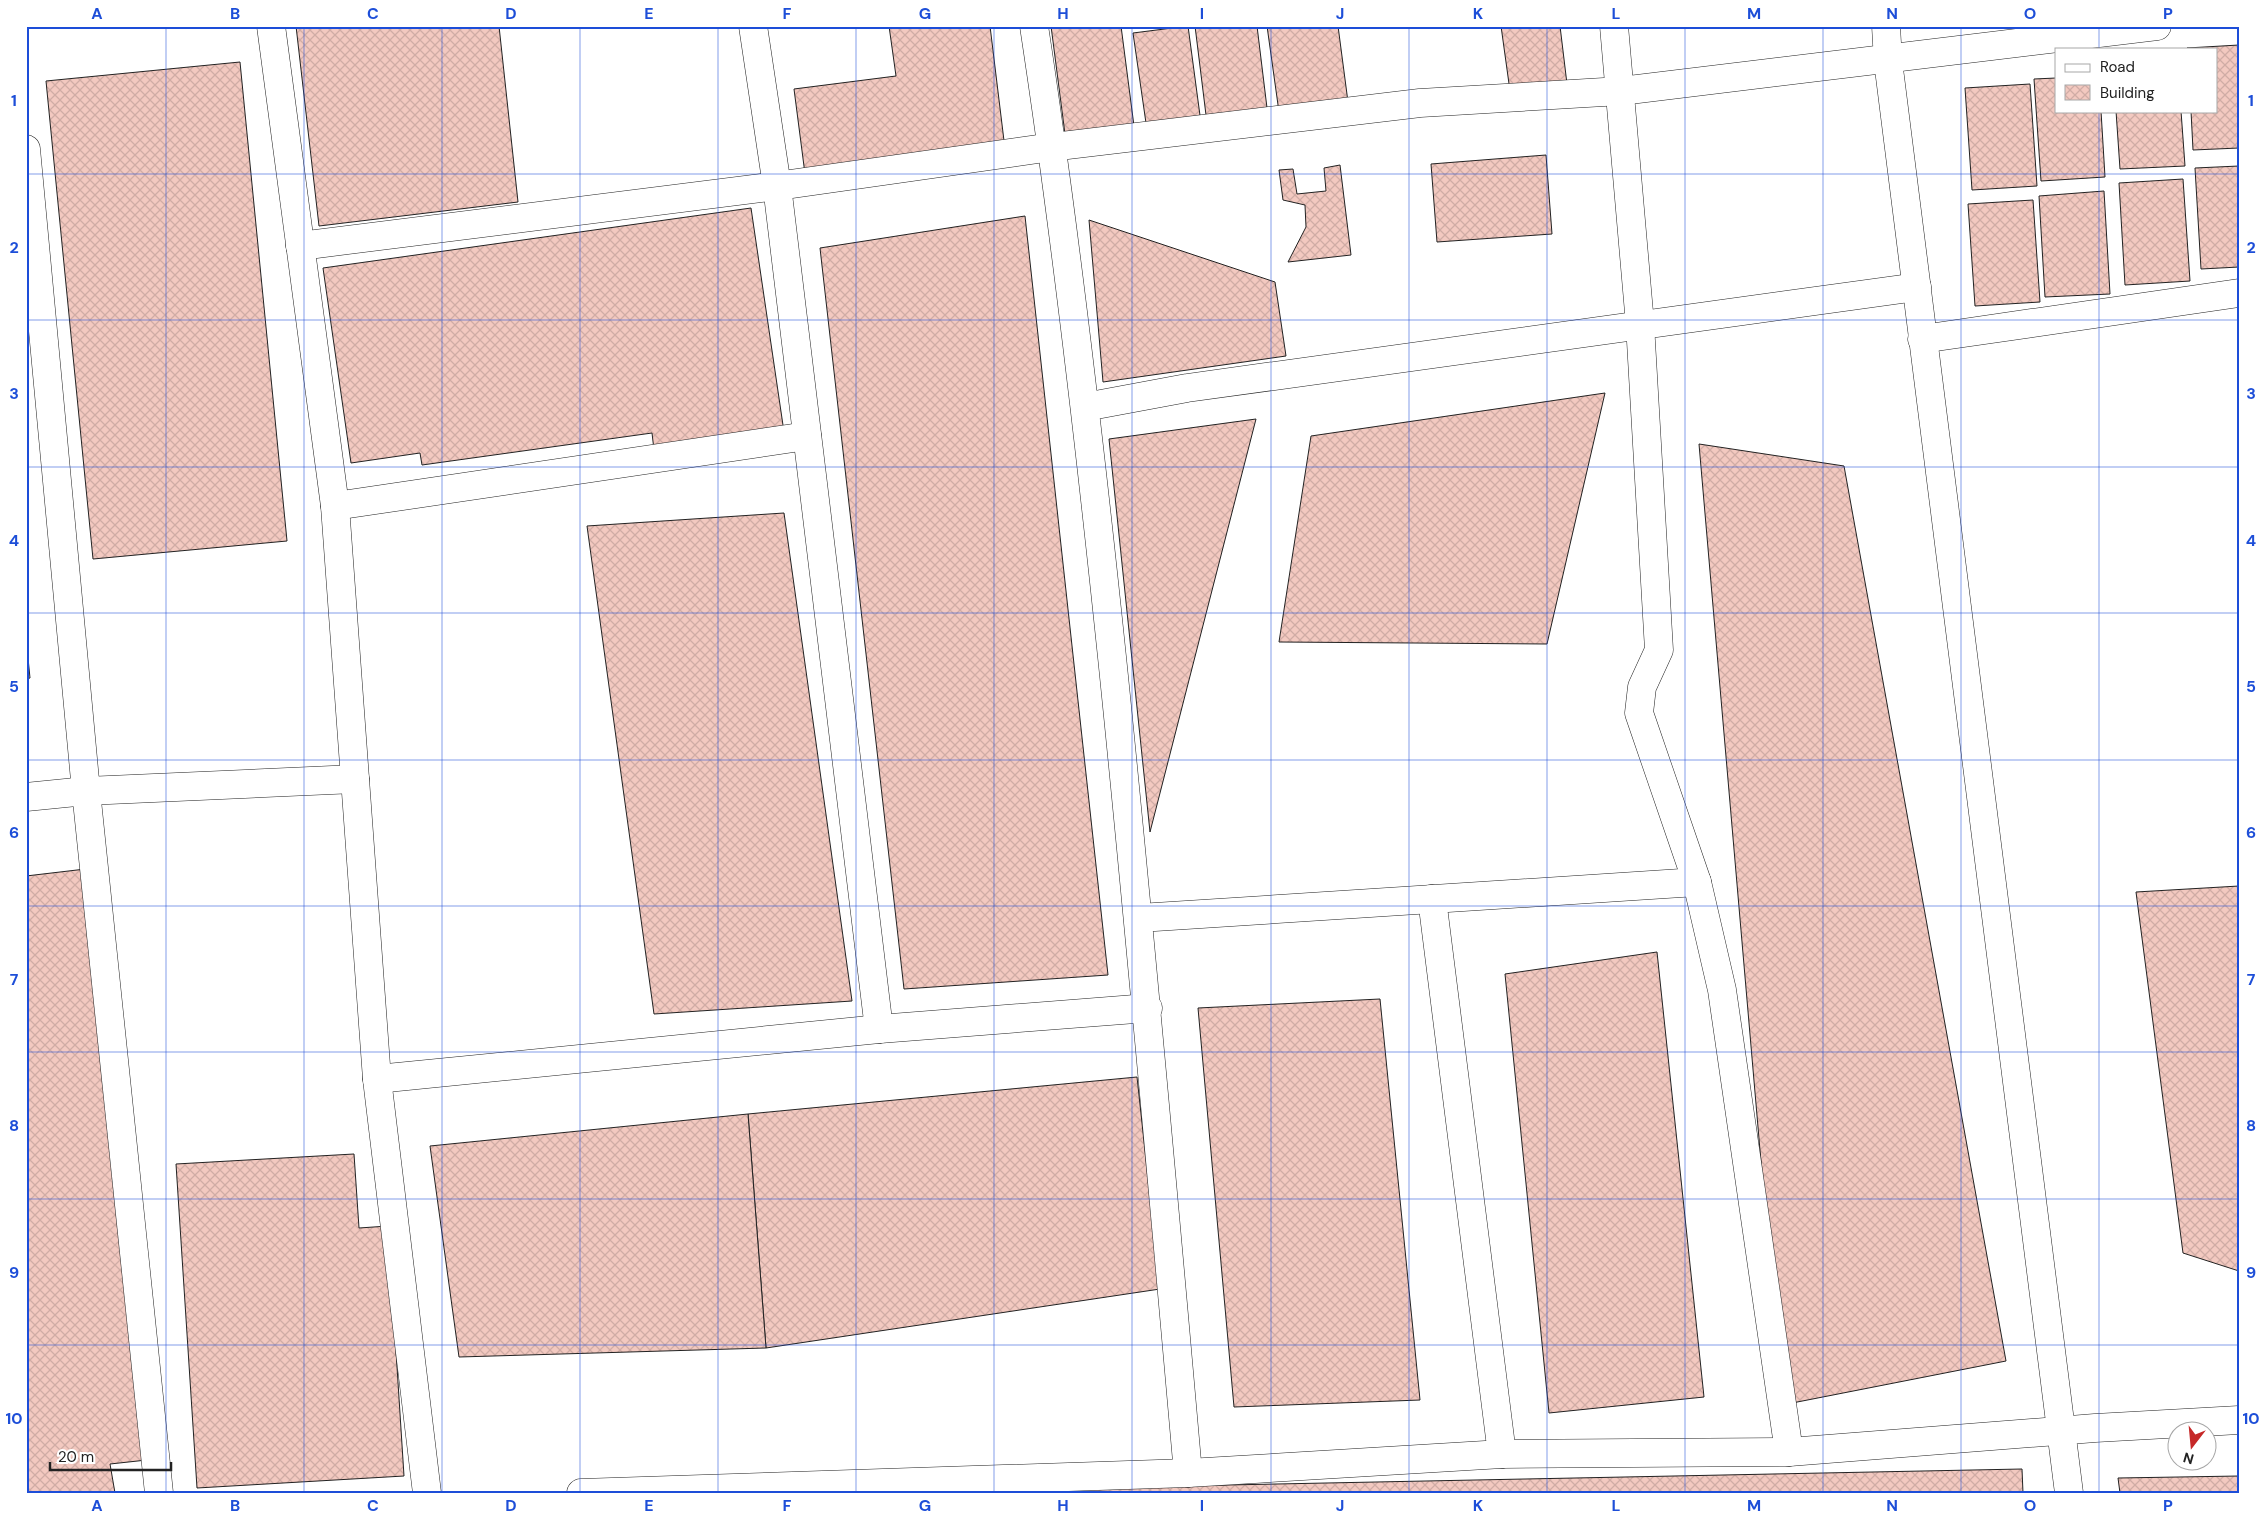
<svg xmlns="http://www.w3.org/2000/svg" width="2265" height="1519" viewBox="0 0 2265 1519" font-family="'DM Sans',sans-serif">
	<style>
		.building { fill: url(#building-cross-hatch); stroke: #222 }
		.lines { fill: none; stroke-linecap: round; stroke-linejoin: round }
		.minor-casing { stroke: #222; stroke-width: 29 }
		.minor { stroke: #fff; stroke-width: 28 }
		.grid { fill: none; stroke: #1d4ed8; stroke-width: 1; stroke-opacity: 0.55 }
		.neatline { fill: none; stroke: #1d4ed8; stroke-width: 2 }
		.grid-label { font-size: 16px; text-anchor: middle; font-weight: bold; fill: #1d4ed8 }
	</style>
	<defs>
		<pattern id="building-cross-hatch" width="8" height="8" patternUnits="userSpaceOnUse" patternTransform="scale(1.25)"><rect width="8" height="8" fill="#f3c9c0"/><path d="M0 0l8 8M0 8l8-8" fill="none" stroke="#d0aca5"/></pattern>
	</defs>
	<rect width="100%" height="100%" fill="#fff"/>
	<!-- building -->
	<g class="building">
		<path d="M296 26H499L518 202 319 226Z"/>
		<path d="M889 26H990L1005 149 805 174 794 89 896 76Z"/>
		<path d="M1051 26H1121L1134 126 1065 134Z"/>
		<path d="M1188 26 1201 123 1147 130 1133 33Z"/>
		<path d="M1195 26H1257L1267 108 1206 115Z"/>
		<path d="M1267 26H1338L1348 102 1279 112Z"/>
		<path d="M1501 26H1560L1567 84 1510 91Z"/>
		<path d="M2239 45V148L2193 150 2191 111H2216V49L2187 48Z"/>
		<path d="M240 62 287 541 93 559 46 81Z"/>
		<path d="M2056 78V111H2101L2105 177 2041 181 2034 79Z"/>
		<path d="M2030 84 2037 186 1972 190 1965 88Z"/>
		<path d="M2116 111H2181L2185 166 2120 169Z"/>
		<path d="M1546 155 1552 234 1437 242 1431 164Z"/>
		<path d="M1340 165 1351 255 1288 262 1306 227 1305 205 1283 200 1279 170 1293 169 1297 194 1326 191 1324 168Z"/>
		<path d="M2239 166V267L2201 269 2195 168Z"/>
		<path d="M2183 179 2190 281 2125 285 2119 183Z"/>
		<path d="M2104 191 2110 294 2045 297 2039 196Z"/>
		<path d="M2033 200 2040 302 1975 306 1968 204Z"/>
		<path d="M751 208 784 432 654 450 652 433 422 465 420 453 351 463 323 268Z"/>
		<path d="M1025 216 1108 975 904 989 820 248Z"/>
		<path d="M1089 220 1275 282 1286 356 1103 382Z"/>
		<path d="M1605 393 1547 644 1279 642 1311 436Z"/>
		<path d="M1256 419 1150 832 1109 439Z"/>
		<path d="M1699 444 1844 466 2006 1361 1782 1405Z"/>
		<path d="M784 513 852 1001 654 1014 587 526Z"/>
		<path d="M26 638 30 678 26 679Z"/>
		<path d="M94 868 156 1459 110 1464 115 1493H26V876Z"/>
		<path d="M2239 886V1271L2183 1253 2136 892Z"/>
		<path d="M1657 952 1704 1397 1549 1413 1505 974Z"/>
		<path d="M1380 999 1420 1400 1234 1407 1198 1008Z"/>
		<path d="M1137 1077 1160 1289 766 1348 748 1114Z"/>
		<path d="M748 1114 766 1348 459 1357 430 1146Z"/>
		<path d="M354 1154 359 1228 388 1226 404 1476 197 1488 176 1164Z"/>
		<path d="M2022 1469 2023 1493H979V1490Z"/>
		<path d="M2239 1476V1493H2120L2118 1478Z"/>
	</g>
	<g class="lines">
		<defs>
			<g id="minor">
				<path d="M271 26 335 506 377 1079 427 1493"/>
				<path d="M753 26 777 186 879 1029"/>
				<path d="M1034 26C1066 236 1090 446 1112 657 1140 929 1164 1201 1188 1473"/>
				<path d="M1614 26 1640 324 1659 650 1642 687 1639 713 1697 882 1722 990 1789 1452"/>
				<path d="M1886 26 1888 61 2069 1493"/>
				<path d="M26 149 86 791 159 1493"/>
				<path d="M300 246 777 186 1052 147 1420 103 1621 91 2157 26"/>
				<path d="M1922 339 2239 293"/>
				<path d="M1085 407 1187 388 1917 287"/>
				<path d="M335 506 807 436"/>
				<path d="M26 797 86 791 355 779"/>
				<path d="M1432 899 1502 1454"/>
				<path d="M1139 918 1697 882"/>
				<path d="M377 1079 879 1029 1148 1008"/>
				<path d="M581 1493 1188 1473 1502 1454 1789 1452 2095 1428 2239 1420"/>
			</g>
		</defs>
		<!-- minor casing -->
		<use href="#minor" class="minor-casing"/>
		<!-- minor -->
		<use href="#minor" class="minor"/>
	</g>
	<!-- grid -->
	<path class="grid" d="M166 26V1493M304 26V1493M442 26V1493M580 26V1493M718 26V1493M856 26V1493M994 26V1493M1132 26V1493M1271 26V1493M1409 26V1493M1547 26V1493M1685 26V1493M1823 26V1493M1961 26V1493M2099 26V49M2099 111V1493M26 174H2239M26 320H2239M26 467H2239M26 613H2239M26 760H2239M26 906H2239M26 1052H2239M26 1199H2239M26 1345H2239"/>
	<!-- border -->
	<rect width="2265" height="1519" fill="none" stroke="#ffffff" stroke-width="55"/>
	<!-- legend -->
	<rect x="2055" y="48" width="162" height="65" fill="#ffffff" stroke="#a7a7a7"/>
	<rect x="2065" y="64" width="25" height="8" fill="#ffffff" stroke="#a7a7a7"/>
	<text x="2100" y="72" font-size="15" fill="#222222">Road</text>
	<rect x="2065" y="85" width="25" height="15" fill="url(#building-cross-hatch)" stroke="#a7a7a7"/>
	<text x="2100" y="98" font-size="15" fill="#222222">Building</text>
	<!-- north arrow -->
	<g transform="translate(2192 1446) rotate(196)"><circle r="24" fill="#ffffff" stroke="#a7a7a7"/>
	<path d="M0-4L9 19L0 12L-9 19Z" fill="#c62828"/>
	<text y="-8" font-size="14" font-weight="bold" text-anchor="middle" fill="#222222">N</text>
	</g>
	<!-- scale -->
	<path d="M50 1462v8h121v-8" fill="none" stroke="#222222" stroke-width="2.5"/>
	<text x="58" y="1462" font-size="15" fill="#222222" stroke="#ffffff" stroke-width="4" paint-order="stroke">20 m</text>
	<rect x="28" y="28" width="2210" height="1464" class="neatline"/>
	<g class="grid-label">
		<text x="97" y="19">A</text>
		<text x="235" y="19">B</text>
		<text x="373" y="19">C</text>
		<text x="511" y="19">D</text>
		<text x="649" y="19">E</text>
		<text x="787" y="19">F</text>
		<text x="925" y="19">G</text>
		<text x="1063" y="19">H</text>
		<text x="1202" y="19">I</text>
		<text x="1340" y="19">J</text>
		<text x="1478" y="19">K</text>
		<text x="1616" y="19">L</text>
		<text x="1754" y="19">M</text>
		<text x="1892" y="19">N</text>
		<text x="2030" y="19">O</text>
		<text x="2168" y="19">P</text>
		<text x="14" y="106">1</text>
		<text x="2251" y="106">1</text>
		<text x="14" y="253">2</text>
		<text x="2251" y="253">2</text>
		<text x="14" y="399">3</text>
		<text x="2251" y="399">3</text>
		<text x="14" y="546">4</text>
		<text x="2251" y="546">4</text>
		<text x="14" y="692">5</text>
		<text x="2251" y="692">5</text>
		<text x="14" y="838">6</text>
		<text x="2251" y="838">6</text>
		<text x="14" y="985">7</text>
		<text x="2251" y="985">7</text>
		<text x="14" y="1131">8</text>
		<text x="2251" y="1131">8</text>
		<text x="14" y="1278">9</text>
		<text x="2251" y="1278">9</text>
		<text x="14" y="1424">10</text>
		<text x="2251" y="1424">10</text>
		<text x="97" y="1511">A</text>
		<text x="235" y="1511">B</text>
		<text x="373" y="1511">C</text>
		<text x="511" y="1511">D</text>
		<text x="649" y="1511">E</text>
		<text x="787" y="1511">F</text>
		<text x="925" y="1511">G</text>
		<text x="1063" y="1511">H</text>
		<text x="1202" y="1511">I</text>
		<text x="1340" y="1511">J</text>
		<text x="1478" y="1511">K</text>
		<text x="1616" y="1511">L</text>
		<text x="1754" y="1511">M</text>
		<text x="1892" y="1511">N</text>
		<text x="2030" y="1511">O</text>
		<text x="2168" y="1511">P</text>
	</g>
</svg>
